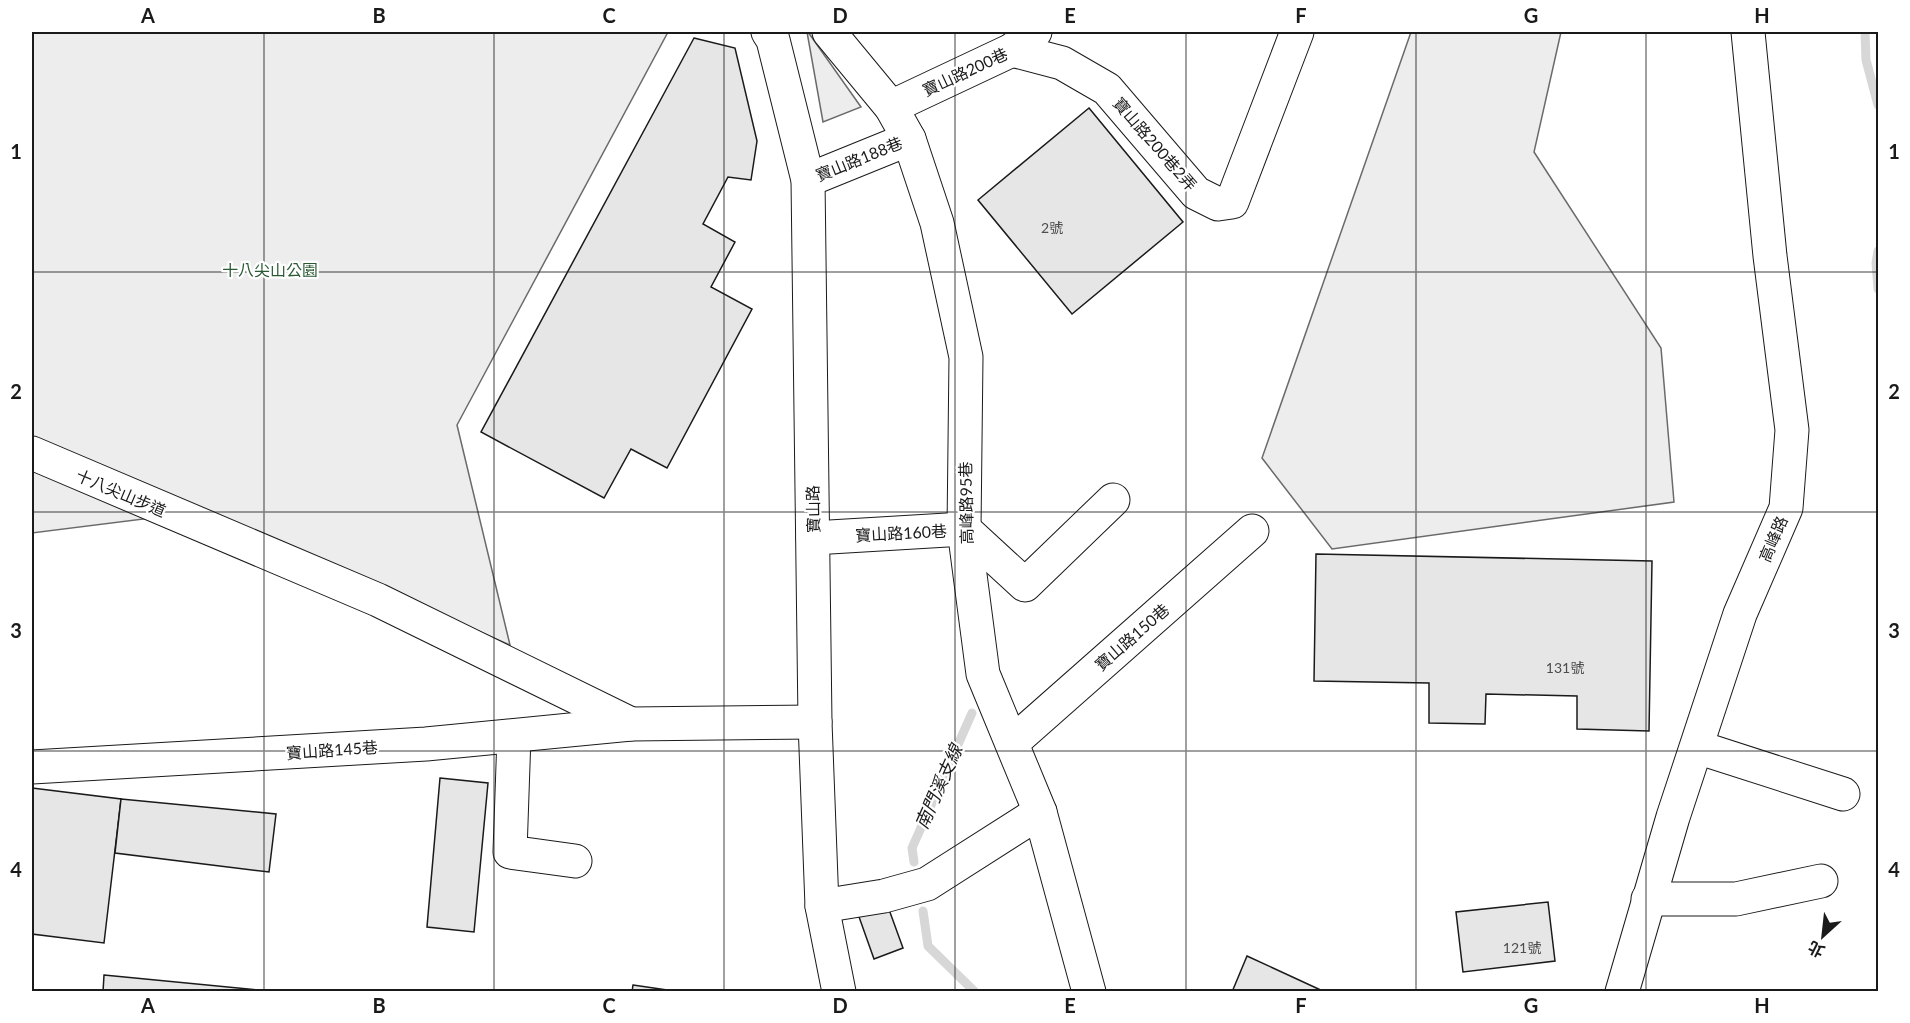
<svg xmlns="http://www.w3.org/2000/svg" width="1910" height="1023" viewBox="0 0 1910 1023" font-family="Lato,'Noto Sans TC',sans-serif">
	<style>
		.green { fill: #ededed; stroke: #6a6a6a; stroke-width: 1.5 }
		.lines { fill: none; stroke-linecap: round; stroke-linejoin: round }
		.stream { stroke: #d7d7d7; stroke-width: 9 }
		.building { fill: #e6e6e6; stroke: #1a1a1a; stroke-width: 1.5 }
		.minor-casing { stroke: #1a1a1a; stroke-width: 35 }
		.minor { stroke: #fff; stroke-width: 33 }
		.grid { fill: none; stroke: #1a1a1a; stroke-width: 1.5; stroke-opacity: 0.55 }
		.labels { text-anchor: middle; stroke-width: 4.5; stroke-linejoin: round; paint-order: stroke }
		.number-label { font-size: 14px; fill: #4d4d4d }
		.street-label { font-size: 16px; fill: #1a1a1a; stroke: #fff }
		.park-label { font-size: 16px; fill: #2b5a34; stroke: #fff }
		.water-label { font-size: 18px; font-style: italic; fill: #1a1a1a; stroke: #fff }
		.neatline { fill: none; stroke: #1a1a1a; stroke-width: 2 }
		.grid-label { font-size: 20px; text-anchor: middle; font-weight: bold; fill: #1a1a1a }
	</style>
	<rect width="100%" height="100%" fill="#fff"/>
	<!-- green -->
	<g class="green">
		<path d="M32 32H668L457 425 510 645 207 511 32 533Z"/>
		<path d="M807 32H808L861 107 823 122Z"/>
		<path d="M1411 32H1561L1534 152 1661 348 1674 502 1332 549 1262 458Z"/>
	</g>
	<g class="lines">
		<!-- stream -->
		<g class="stream">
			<path d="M1865 32 1866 60 1878 105"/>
			<path d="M1878 251 1876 263 1878 289"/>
			<path d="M914 862 912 848 972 713"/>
			<path d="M923 911 928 946 975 992"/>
		</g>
	</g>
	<!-- building -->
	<g class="building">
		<path d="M694 38 735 48 757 141 751 180 728 177 703 224 735 242 711 287 752 309 667 468 631 449 604 498 481 432Z"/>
		<path d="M1089 108 1183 222 1072 314 978 200Z"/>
		<path d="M1316 554 1652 561 1649 731 1577 729V696L1486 694 1485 724 1429 723V683L1314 681Z"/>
		<path d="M440 778 488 783 474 932 427 927Z"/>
		<path d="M32 788 121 799 104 943 32 934Z"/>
		<path d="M121 799 276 814 269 872 115 853Z"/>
		<path d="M1548 902 1555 961 1463 972 1456 912Z"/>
		<path d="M887 904 903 948 874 959 858 914Z"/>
		<path d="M1247 956 1325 992H1232Z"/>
		<path d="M104 975 278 992H103Z"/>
		<path d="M633 985 681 992H632Z"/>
	</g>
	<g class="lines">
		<defs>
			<g id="minor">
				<path d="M768 32 773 40 808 180 815 722 822 906 839 992"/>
				<path d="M829 32 891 107 909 139 937 223 966 357 964 529 983 674 1040 812 1089 992"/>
				<path d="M1012 50 1062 63 1107 89 1196 193 1218 204 1232 202 1297 32"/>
				<path d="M891 107 1012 50 1035 32"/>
				<path d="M808 180 909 139"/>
				<path d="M32 453 378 600 631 724"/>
				<path d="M813 538 964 529 1025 585 1113 500"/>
				<path d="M514 736 510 852 575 861"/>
				<path d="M1012 743 1252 531"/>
				<path d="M1697 747 1843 794"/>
				<path d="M32 767 426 744 631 724 815 722"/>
				<path d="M1648 899H1736L1821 881"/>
				<path d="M822 906 884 896 927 884 1040 812"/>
				<path d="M1622 992 1673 817 1740 614 1786 508 1792 430 1770 256 1748 32"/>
			</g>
		</defs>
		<!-- minor casing -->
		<use href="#minor" class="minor-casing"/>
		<!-- minor -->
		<use href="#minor" class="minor"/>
	</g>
	<!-- grid -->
	<path class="grid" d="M264 32V992M494 32V992M724 32V992M955 32V992M1186 32V992M1416 32V992M1646 32V992M32 272H1878M32 512H1878M32 751H1878"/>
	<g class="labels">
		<!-- number labels -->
		<g class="number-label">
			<text x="1052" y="233">2號</text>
			<text x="1565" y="673">131號</text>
			<text x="1522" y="953">121號</text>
		</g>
		<!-- street labels -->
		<g class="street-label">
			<text transform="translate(965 72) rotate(-25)" y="6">寶山路200巷</text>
			<text transform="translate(1155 144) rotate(49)" y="6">寶山路200巷2弄</text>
			<text transform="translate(859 159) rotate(-22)" y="6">寶山路188巷</text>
			<text transform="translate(121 493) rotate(23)" y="6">十八尖山步道</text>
			<text transform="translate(966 503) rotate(-91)" y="6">高峰路95巷</text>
			<text transform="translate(813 509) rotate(-91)" y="6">寶山路</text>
			<text transform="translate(901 533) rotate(-3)" y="6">寶山路160巷</text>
			<text transform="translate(1773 539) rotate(-67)" y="6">高峰路</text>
			<text transform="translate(1132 637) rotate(-41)" y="6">寶山路150巷</text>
			<text transform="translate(332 750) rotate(-4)" y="6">寶山路145巷</text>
		</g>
		<!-- park labels -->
		<g class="park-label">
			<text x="270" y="276">十八尖山公園</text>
		</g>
		<!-- water labels -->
		<g class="water-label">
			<text transform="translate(939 787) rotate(-66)" y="6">南門溪支線</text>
		</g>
	</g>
	<!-- border -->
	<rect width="1910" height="1023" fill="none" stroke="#ffffff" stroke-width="66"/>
	<!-- north arrow -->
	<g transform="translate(1823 936) rotate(207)" stroke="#ffffff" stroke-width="4.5" paint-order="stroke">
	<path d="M0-4.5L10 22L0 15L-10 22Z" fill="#1a1a1a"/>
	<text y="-9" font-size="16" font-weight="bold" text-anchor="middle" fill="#1a1a1a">北</text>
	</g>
	<rect x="33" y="33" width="1844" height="957" class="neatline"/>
	<g class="grid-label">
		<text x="148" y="23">A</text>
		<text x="379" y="23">B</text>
		<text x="609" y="23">C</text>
		<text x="840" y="23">D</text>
		<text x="1070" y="23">E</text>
		<text x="1301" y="23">F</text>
		<text x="1531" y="23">G</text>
		<text x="1762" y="23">H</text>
		<text x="16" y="159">1</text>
		<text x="1894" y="159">1</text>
		<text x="16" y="399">2</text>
		<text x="1894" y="399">2</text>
		<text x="16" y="638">3</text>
		<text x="1894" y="638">3</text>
		<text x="16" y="877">4</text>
		<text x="1894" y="877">4</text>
		<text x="148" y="1013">A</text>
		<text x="379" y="1013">B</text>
		<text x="609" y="1013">C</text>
		<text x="840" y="1013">D</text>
		<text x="1070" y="1013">E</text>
		<text x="1301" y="1013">F</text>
		<text x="1531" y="1013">G</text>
		<text x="1762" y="1013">H</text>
	</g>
</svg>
